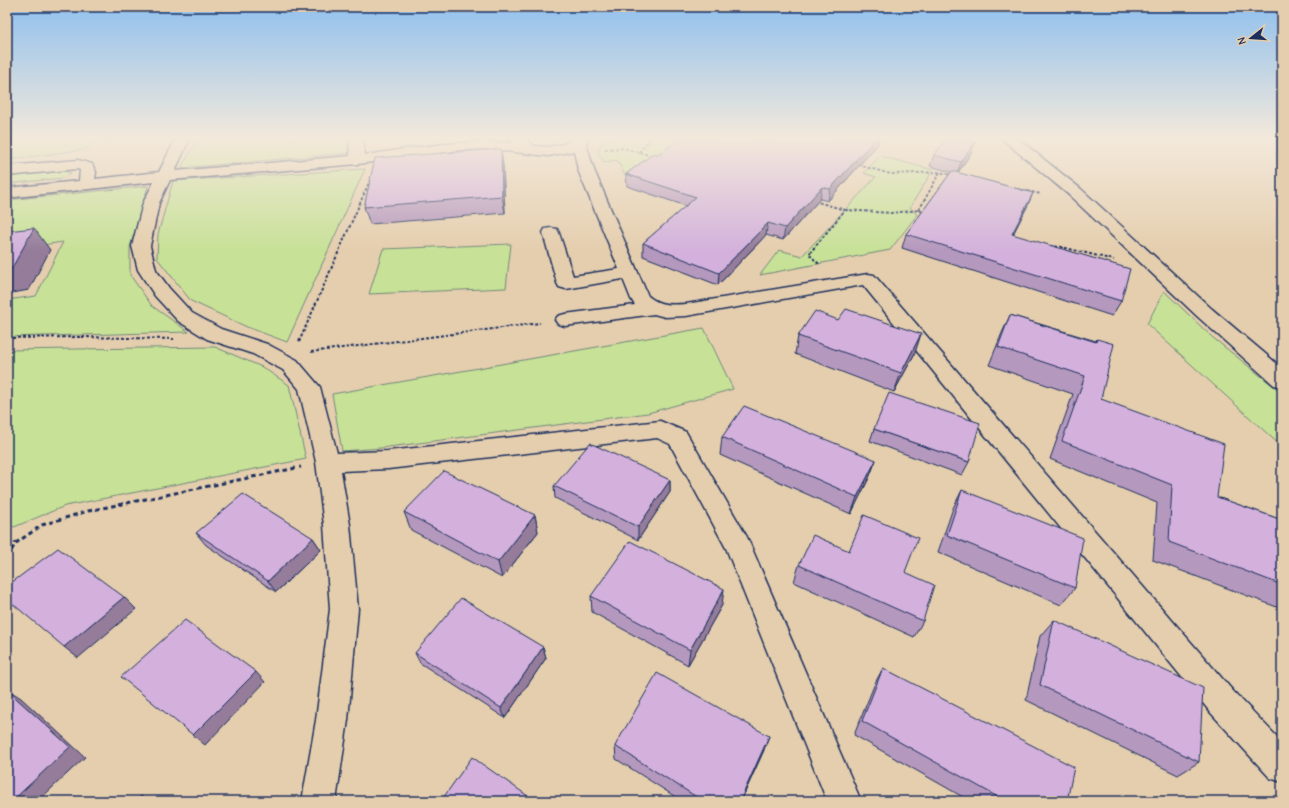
<svg xmlns="http://www.w3.org/2000/svg" width="1289" height="808" viewBox="0 0 1289 808" font-family="'Comic Neue',sans-serif">
	<style>
		.green { fill: #c7e197; stroke: #71887a }
		.lines { fill: none; stroke-linecap: round; stroke-linejoin: round }
		.minor-casing { stroke: #1b2f5e; stroke-width: 3 }
		.path-far1 { stroke: #1b2f5e; stroke-width: 2; stroke-dasharray: 3 2; stroke-linecap: butt }
		.path { stroke: #1b2f5e; stroke-width: 3; stroke-dasharray: 4.5 3.5; stroke-linecap: butt }
		.minor { fill: #e5ceae; fill-rule: evenodd }
		.wall { fill: #b598bd; stroke: #1b2f5e }
		.shaded-wall { fill: #947c9a; stroke: #1b2f5e }
		.building { fill: #d3b1dc; stroke: #1b2f5e }
	</style>
	<rect width="100%" height="100%" fill="#e5ceae"/>
	<filter id="ink" filterUnits="userSpaceOnUse"><feTurbulence type="fractalNoise" baseFrequency=".025" numOctaves="2"/><feDisplacementMap in="SourceGraphic" scale="8" xChannelSelector="R" yChannelSelector="G"/><feConvolveMatrix kernelMatrix="1 2 1 2 8 2 1 2 1" color-interpolation-filters="sRGB"/></filter>
	<g filter="url(#ink)">
		<!-- green -->
		<g class="green">
			<path d="M7 138H92L87 149 7 160Z"/>
			<path d="M199 138H348L349 153 181 168Z"/>
			<path d="M610 138H683L667 154 659 152 626 177 617 160 604 162 598 152 601 144Z"/>
			<path d="M880 156 933 170 910 207 917 215 890 250 760 275 779 250 802 256 876 177 864 173Z"/>
			<path d="M365 169 287 342 247 327 191 301 157 258 158 234 173 181Z"/>
			<path d="M59 170 71 173 63 178 7 184V176Z"/>
			<path d="M148 186 130 247V275L152 306 189 332 7 337V300L36 296 63 242 22 248 7 235V200Z"/>
			<path d="M511 244 506 288 369 294 383 249Z"/>
			<path d="M1164 291 1212 337 1282 393V447L1147 324Z"/>
			<path d="M704 328 733 389 648 413 381 448 342 451 332 394Z"/>
			<path d="M215 347 262 367 289 385 306 459 65 506 14 527 7 524V350Z"/>
		</g>
		<g class="lines">
			<defs>
				<g id="minor">
					<path d="M176 138H190L175 171 350 156 349 138H363L365 155C414 148 462 139 512 143L509 138H524L534 146 548 147 564 144 574 138H590L586 143 594 170 648 296C660 306 671 305 686 304L868 274 874 275 1233 691 1282 742V782L1270 778 1211 713 863 285 686 316 665 317 654 314 565 326 558 324 555 320 558 316 565 314 635 305 631 299 623 279 566 289 559 287 557 283 543 233 545 229 551 228 557 229 559 233 573 276 619 269 578 170 574 151 548 156 487 149 460 150 358 164 170 180 159 203 150 246 156 270 169 288 192 313 221 329 267 344 297 360 320 387 337 453 388 451 660 421 686 432 747 537 861 801H827L726 548 670 444 657 438 388 469 341 471 350 525 358 609 348 720 336 801H302L316 720 330 609 324 525 316 462 299 389 283 370 253 354 207 339 178 321 155 296 138 270 132 246 143 203 154 182 7 198V188L79 181 80 170 77 169 7 176V166L78 160 92 164 96 172 95 179 159 172Z"/>
					<path d="M1001 138H1017L1081 189 1212 309 1282 368V387L1274 385 1198 317 1069 195Z"/>
				</g>
			</defs>
			<!-- minor casing -->
			<use href="#minor" class="minor-casing"/>
			<!-- path-far1 -->
			<g class="path-far1">
				<path d="M763 138 774 141"/>
				<path d="M605 149 623 148 653 156"/>
				<path d="M639 152 651 138"/>
				<path d="M858 165 891 174 940 172 951 175"/>
				<path d="M1017 189 1041 194"/>
				<path d="M814 201 845 210 809 254 820 265"/>
				<path d="M845 210 891 213 919 210 926 212"/>
				<path d="M919 210 940 172"/>
				<path d="M1050 246 1062 247 1114 260"/>
				<path d="M7 338 82 337 174 339"/>
				<path d="M299 342 371 178"/>
				<path d="M311 352 540 323"/>
			</g>
			<!-- path -->
			<g class="path">
				<path d="M7 539 16 543"/>
				<path d="M7 557 16 543 42 525 88 511 301 467"/>
			</g>
			<!-- minor -->
			<use href="#minor" class="minor"/>
		</g>
		<!-- wall -->
		<g class="wall">
			<path d="M774 138H879L878 144 828 201 820 199 783 240 766 235 718 285 643 256V243L686 206 627 186 626 174 658 155 769 142Z"/>
			<path d="M975 142 971 153 958 173 1033 193 1027 207 1013 234 1121 301 1112 316 902 248 906 234 951 172 930 166 934 155Z"/>
			<path d="M503 165 505 213 370 224 364 207Z"/>
			<path d="M1010 315 1096 341 1097 339 1101 399 1217 497 1282 520V609L1153 560 1157 503 1050 459 1073 394 989 365 1002 333Z"/>
			<path d="M838 320 915 353 894 392 795 354 798 336Z"/>
			<path d="M874 429 969 462 962 475 870 441Z"/>
			<path d="M722 437 876 460 869 478 851 514 720 455Z"/>
			<path d="M670 480V492L638 540 555 498 554 486Z"/>
			<path d="M962 490 1075 588 1061 605 938 552 953 508Z"/>
			<path d="M404 512 535 515 538 532 502 578 411 530Z"/>
			<path d="M196 533 313 538 321 550 276 592 206 545Z"/>
			<path d="M849 551 905 572 923 621 914 637 794 582 799 565Z"/>
			<path d="M591 596 722 605 688 665 592 612Z"/>
			<path d="M1054 620 1199 762 1178 775 1026 700 1040 636Z"/>
			<path d="M543 647 546 658 505 718 420 663 415 653Z"/>
			<path d="M883 668 1067 801H970L854 735 875 683Z"/>
			<path d="M615 746 764 750 741 801H682L616 759Z"/>
		</g>
		<!-- shaded-wall -->
		<g class="shaded-wall">
			<path d="M100 138H129L102 142Z"/>
			<path d="M876 138H879L878 144 828 201 830 189Z"/>
			<path d="M975 142 971 153 957 173 961 162Z"/>
			<path d="M501 149 503 165 505 213 502 196Z"/>
			<path d="M822 187 820 199 783 240 785 228Z"/>
			<path d="M1033 193 1027 207 1006 248 1012 234Z"/>
			<path d="M768 223 766 235 718 285 719 273Z"/>
			<path d="M34 228 50 250 29 290 7 294V269Z"/>
			<path d="M921 334 915 353 894 392 901 373Z"/>
			<path d="M876 460 869 478 851 514 857 497Z"/>
			<path d="M670 480V492L638 540V527Z"/>
			<path d="M535 515 538 532 502 578 498 562Z"/>
			<path d="M313 538 321 550 276 592 268 581Z"/>
			<path d="M724 589 722 605 688 665 690 650Z"/>
			<path d="M124 597 136 609 78 658 64 647Z"/>
			<path d="M543 647 546 658 505 718 501 708Z"/>
			<path d="M256 672 265 682 205 745 193 735Z"/>
			<path d="M7 689 21 698 85 757 38 801H12Z"/>
			<path d="M769 736 764 750 741 801H740Z"/>
		</g>
		<!-- building -->
		<g class="building">
			<path d="M680 138H754L769 142 774 138H876L830 189 822 187 785 228 768 223 719 273 643 243 696 197 626 174 654 153 658 155Z"/>
			<path d="M947 138H961L975 142 961 162 934 155Z"/>
			<path d="M501 149 502 196 364 207 375 158Z"/>
			<path d="M952 171 1033 193 1012 234 1130 269 1121 301 906 234Z"/>
			<path d="M34 228 12 268 7 269V231Z"/>
			<path d="M846 309 921 334 901 373 798 336 815 311 838 320Z"/>
			<path d="M1010 315 1096 342 1097 339 1114 344 1101 399 1224 444 1217 497 1282 520V585L1169 542 1172 485 1062 441 1085 376 998 347Z"/>
			<path d="M889 393 980 423 969 462 874 429Z"/>
			<path d="M744 406 876 460 857 497 722 437Z"/>
			<path d="M590 443 670 480 638 527 554 486Z"/>
			<path d="M444 471 535 515 498 562 404 512Z"/>
			<path d="M962 490 1083 538 1075 588 947 535Z"/>
			<path d="M243 494 313 538 268 581 196 533Z"/>
			<path d="M864 515 918 538 905 572 934 585 923 621 799 565 813 535 849 551Z"/>
			<path d="M630 541 724 589 690 650 591 596Z"/>
			<path d="M58 548 124 597 64 647 7 599V586Z"/>
			<path d="M461 598 543 647 501 708 415 653Z"/>
			<path d="M185 620 256 672 193 735 121 677Z"/>
			<path d="M1054 620 1203 688 1199 762 1040 685Z"/>
			<path d="M883 668 1074 767 1067 801H1005L862 721Z"/>
			<path d="M657 673 769 736 740 801H703L615 746Z"/>
			<path d="M7 690 70 747 12 801H7Z"/>
			<path d="M472 757 535 801H441Z"/>
			<path d="M141 796 147 801H136Z"/>
		</g>
	</g>
	<!-- sky -->
	<linearGradient id="sky" x2="0" y2="1"><stop stop-color="#90c0ee"/><stop offset="0.55" stop-color="#f3e9db"/><stop offset="1" stop-color="#f3e9db" stop-opacity="0"/></linearGradient>
	<rect width="1289" height="251" fill="url(#sky)"/>
	<!-- margin -->
	<rect width="1289" height="808" fill="none" stroke="#e5ceae" stroke-width="24"/>
	<rect x="12" y="12" width="1265" height="784" fill="none" stroke="#1b2f5e" stroke-width="1.5" filter="url(#ink)"/>
	<!-- north arrow -->
	<g transform="translate(1251 38) rotate(253)" stroke="#e5ceae" stroke-width="3" paint-order="stroke">
	<path d="M0-3L7 15L0 10L-7 15Z" fill="#1b2f5e"/>
	<text y="-6" font-size="11" font-weight="bold" text-anchor="middle" fill="#1b2f5e">N</text>
	</g>
</svg>
